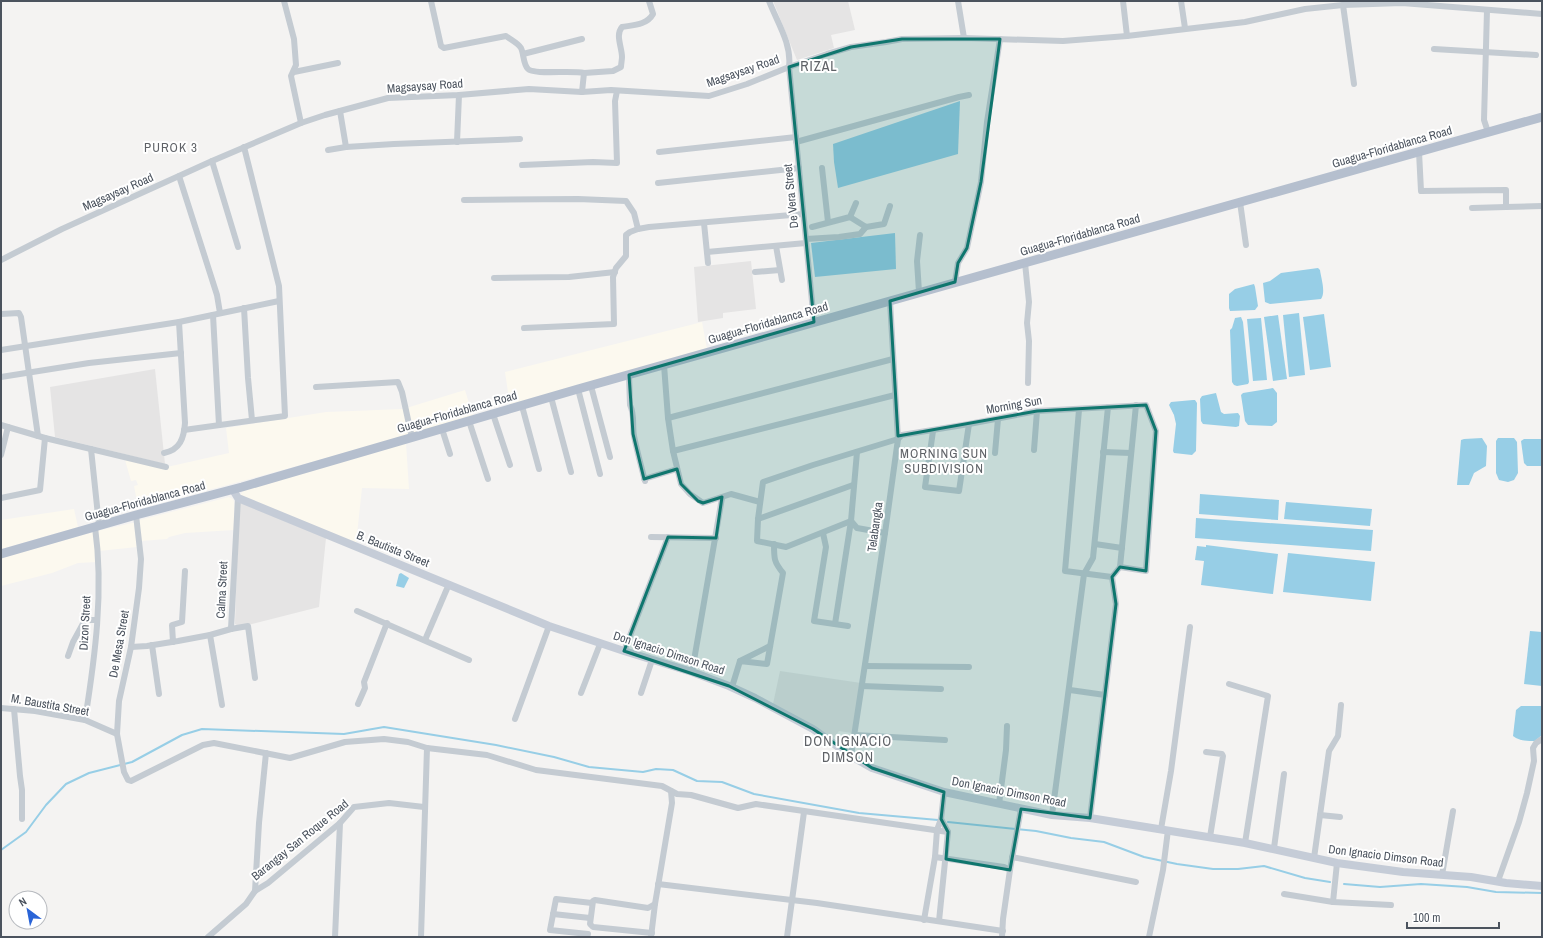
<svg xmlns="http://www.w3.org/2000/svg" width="1543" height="938" viewBox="0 0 1543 938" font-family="'Archivo Narrow',sans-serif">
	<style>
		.commercial { fill: #fcf9ef }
		.education { fill: #e5e4e4 }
		.water { fill: #97cee6 }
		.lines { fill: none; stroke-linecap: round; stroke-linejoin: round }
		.stream { stroke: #97cee6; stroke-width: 2 }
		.street { stroke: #c4cbd2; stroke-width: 6 }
		.secondary { stroke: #c5ccd7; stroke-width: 8 }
		.primary { stroke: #b5bfce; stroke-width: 9 }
		.marked { fill: #0f766e; fill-opacity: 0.2; stroke: #0f766e; stroke-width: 3; stroke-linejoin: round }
		.labels { text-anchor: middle; stroke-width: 4; stroke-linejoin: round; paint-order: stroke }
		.street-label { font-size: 12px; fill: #4b535e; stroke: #fff }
		.neighbourhood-label { font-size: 13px; letter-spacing: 1px; fill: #5f6267; stroke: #fff }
		.quarter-label { font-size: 14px; letter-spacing: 1px; fill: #5f6267; stroke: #fff }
	</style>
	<rect width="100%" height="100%" fill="#f4f3f2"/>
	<!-- commercial -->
	<g class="commercial">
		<path d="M702 322 707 349 510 406 505 372Z"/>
		<path d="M465 390 473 416 388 441 220 487 138 507 134 486 138 485 136 480 131 481 125 460 167 467 229 453 226 428 326 412 403 409Z"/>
		<path d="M406 443 409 489 362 488 356 544 240 496 243 490Z"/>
		<path d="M229 497 233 499 234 502V530L185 533 169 537 167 539 141 541 139 521 140 520Z"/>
		<path d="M74 509 78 527 1 549V520Z"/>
		<path d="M132 523H134L137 547 99 551 97 531Z"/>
		<path d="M94 532 97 562 78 563 52 573 1 586V558Z"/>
	</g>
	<!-- education -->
	<g class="education">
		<path d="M773 1H848L855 30 831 35 834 48 797 60Z"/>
		<path d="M751 261 756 309 723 313V318L698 322 694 267Z"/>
		<path d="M155 369 165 464 55 437 50 387Z"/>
		<path d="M239 502 326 538 319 607 240 627 235 624Z"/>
		<path d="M780 671 861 683 852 733 839 731 833 739 773 704Z"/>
	</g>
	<!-- water -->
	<g class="water">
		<path d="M960 101 958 154 838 188 834 162 833 144Z"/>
		<path d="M895 233 896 269 815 277 811 243Z"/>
		<path d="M1318 268 1320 270C1321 278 1326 292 1321 299L1270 304 1265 302 1263 283 1270 281 1281 273Z"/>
		<path d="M1254 284 1255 287 1258 306 1255 310 1230 311 1229 308V294L1235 289Z"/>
		<path d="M1299 313 1305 375 1289 377 1283 315Z"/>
		<path d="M1324 314 1331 367 1310 370 1303 317Z"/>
		<path d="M1278 315 1287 379 1273 381 1264 317Z"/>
		<path d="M1241 317 1243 322 1249 382 1248 384 1237 386 1234 385 1232 382 1230 330 1232 328 1235 318Z"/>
		<path d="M1261 318 1267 380 1253 381 1247 319Z"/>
		<path d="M1273 388 1277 393V422L1272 426 1248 425 1245 421 1241 395 1243 393Z"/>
		<path d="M1216 393 1221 412 1224 414 1238 413 1240 416 1239 426 1236 427 1203 424 1201 421 1200 399 1202 396Z"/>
		<path d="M1193 400H1195L1197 403 1196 451 1192 455 1174 453 1173 451 1176 424 1174 415 1169 405 1171 402Z"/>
		<path d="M1482 438 1487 446 1486 466 1474 473 1469 485H1457L1461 440 1464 439Z"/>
		<path d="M1498 438H1514L1517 442 1518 473 1514 480 1508 482 1499 480 1496 473V441Z"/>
		<path d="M1524 439H1542V466H1527L1524 463 1521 441Z"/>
		<path d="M1200 494 1279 500 1278 520 1199 514Z"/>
		<path d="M1286 502 1372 509 1370 526 1284 519Z"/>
		<path d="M1196 518 1373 530 1371 551 1195 538Z"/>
		<path d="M1206 545 1278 554 1273 594 1201 585 1204 561 1195 560 1197 546 1206 547Z"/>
		<path d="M1288 553 1375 562 1371 601 1283 592Z"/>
		<path d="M401 573 409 578 404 588 396 586 399 574Z"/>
		<path d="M1530 631 1542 632V686L1524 684Z"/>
		<path d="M1521 706H1542V735L1535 741C1527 741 1519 741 1513 736L1516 710Z"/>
	</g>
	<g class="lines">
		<!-- stream -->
		<g class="stream">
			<path d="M948 822 1036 831 1071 838 1104 842 1144 857 1177 864 1213 869H1238L1264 866 1305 878 1330 882"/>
			<path d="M1 850 26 832 46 805 66 784 89 773 132 762 182 735 202 729 344 734 384 727 496 745 554 757 589 767 643 772 656 769 673 770 697 781 722 782 754 794 859 813 938 820"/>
			<path d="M1344 884 1380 887 1421 884 1467 887 1496 892 1542 893"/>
		</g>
		<!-- street -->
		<g class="street">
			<path d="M284 1 294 39 296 65 291 76 301 123"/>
			<path d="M431 1 441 46 444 48 506 36C511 40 518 43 521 48 524 54 523 64 528 69 534 75 572 70 584 73L582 92"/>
			<path d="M769 1C777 22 792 44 789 67L814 322"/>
			<path d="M958 1 964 38"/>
			<path d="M1123 1 1127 36"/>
			<path d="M1181 1 1185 28"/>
			<path d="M1343 5 1354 84"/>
			<path d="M1487 10 1484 120 1488 132"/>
			<path d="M1434 49 1536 55"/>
			<path d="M523 54 582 39"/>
			<path d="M294 72 338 63"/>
			<path d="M584 73 613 71 621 67C621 64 622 60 622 57 622 47 615 35 622 27 633 25 647 25 653 14L649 1"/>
			<path d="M340 111 346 147"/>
			<path d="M457 142 459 95"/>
			<path d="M796 142 959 97 969 95"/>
			<path d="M328 150 346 147 394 144 520 139"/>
			<path d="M659 152 796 137"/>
			<path d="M1419 152 1421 191 1506 190V207L1542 206"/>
			<path d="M212 161 238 247"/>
			<path d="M522 165 593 162 617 163 615 101 617 91"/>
			<path d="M822 168 828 222"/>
			<path d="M179 176 217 295 220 313"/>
			<path d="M658 183 799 168"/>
			<path d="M464 200 578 199 626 201 634 213 638 229"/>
			<path d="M1240 202 1246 245"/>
			<path d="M1472 208 1506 207"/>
			<path d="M850 217 866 227 884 224 890 206"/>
			<path d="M704 223 708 263"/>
			<path d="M812 227 850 217 856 203"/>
			<path d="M806 239 839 237 860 234 866 227"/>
			<path d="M776 246 782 280"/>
			<path d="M707 252 806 243"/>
			<path d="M1 260 62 229 212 161 301 123 325 115 388 98 459 95 529 89 582 92 611 90 709 96 747 84 789 67 827 54 851 47 886 42 902 39 964 38 1063 41 1127 36 1245 22 1305 9 1343 5 1402 3 1542 14"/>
			<path d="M1025 263 1029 302 1027 323 1029 341 1028 383"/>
			<path d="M755 272 780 270"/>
			<path d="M494 278 569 277 615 272"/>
			<path d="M955 282 958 263 967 248 981 182 987 122 1000 39"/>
			<path d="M919 292 917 261 920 235"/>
			<path d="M244 308 248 378 252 420"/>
			<path d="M1 314 19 313 21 317 38 436"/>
			<path d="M213 315 219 425"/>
			<path d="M524 328 614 324 613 277 616 268 626 256V235L630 232 638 229 649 227 803 214"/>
			<path d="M1 350 179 322 279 301"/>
			<path d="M664 365 668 418 673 451 681 484 690 494 703 503 731 494 760 502"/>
			<path d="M629 375 630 405C635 415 632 425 634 436 637 451 641 466 645 481"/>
			<path d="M1 377 89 363 181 353"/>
			<path d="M591 386 610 457"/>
			<path d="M316 387 398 382 402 392 412 438"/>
			<path d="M578 389 600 474"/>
			<path d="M551 397 571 472"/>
			<path d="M522 406 539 469"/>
			<path d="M1079 410 1065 571 1112 577 1120 567 1136 405"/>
			<path d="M493 414 510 465"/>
			<path d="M668 418 893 359"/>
			<path d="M469 421 488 479"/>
			<path d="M1 425 45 438 166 467"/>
			<path d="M442 429 450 454"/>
			<path d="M184 430 285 416 279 286 244 147"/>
			<path d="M933 431 925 487 959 491 969 424"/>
			<path d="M91 449 99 525"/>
			<path d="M1034 450 1037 411"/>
			<path d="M673 451 895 395"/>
			<path d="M1103 452 1131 453"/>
			<path d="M164 453C180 450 184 438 185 423L179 322"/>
			<path d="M995 453 998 419"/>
			<path d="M1 455 8 427"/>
			<path d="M644 479 677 469"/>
			<path d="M1 498 40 490 45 438"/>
			<path d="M136 515 141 559 139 588 131 647 119 701 117 734 124 772 128 780 131 781 203 745 214 743 290 758 345 742 384 739 408 742 427 748 487 755 536 770 662 786 677 794 691 795 738 808 756 804 948 832"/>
			<path d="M758 519 853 485"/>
			<path d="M823 533 826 547 814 621 848 626"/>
			<path d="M885 533 857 528 851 521 786 547 757 541 758 519 763 482 813 465 898 439 902 435 969 424 1037 411 1146 405 1156 431 1146 571 1120 567"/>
			<path d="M651 537 716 538"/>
			<path d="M1095 544 1122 548"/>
			<path d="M357 611 469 660"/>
			<path d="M835 624 851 521 857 452"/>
			<path d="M231 629 238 498"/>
			<path d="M210 635 222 705"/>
			<path d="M425 640 449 584"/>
			<path d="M173 642 172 625 182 622 185 571"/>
			<path d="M152 645 159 694"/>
			<path d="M131 647 147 646 178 641 210 635 231 629 248 626 255 678"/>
			<path d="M624 651 668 537"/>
			<path d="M68 656 73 642 85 620H97"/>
			<path d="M740 661 770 646"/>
			<path d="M865 666 969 667"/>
			<path d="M692 672 722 498"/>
			<path d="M1229 684 1268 696 1245 843"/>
			<path d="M862 686 941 689"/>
			<path d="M732 687 740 661 767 664 783 573C774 562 774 559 774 544"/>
			<path d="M1070 690 1105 695"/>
			<path d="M581 693 600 644"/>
			<path d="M641 693 652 660"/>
			<path d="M358 704 365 688 364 682 387 623"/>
			<path d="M1 708 35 711 85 720 117 734"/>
			<path d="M14 709 20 776 22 790V819"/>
			<path d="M515 719 549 626"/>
			<path d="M85 720C95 657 104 591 95 527"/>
			<path d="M855 735 945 740"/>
			<path d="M1206 752 1222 754 1223 756 1210 837"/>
			<path d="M851 756 885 533 898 439 890 301"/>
			<path d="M999 804 1006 750 1007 726"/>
			<path d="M1052 815 1084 574 1093 558 1108 407"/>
			<path d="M1320 815 1340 817"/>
			<path d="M1090 818 1116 604 1112 577"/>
			<path d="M1161 829 1171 771 1190 627"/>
			<path d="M1274 848 1284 774"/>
			<path d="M935 857 1004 867 1010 870"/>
			<path d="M1012 857 1136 882"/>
			<path d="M1314 858 1329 751 1338 736 1341 705"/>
			<path d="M1442 875 1453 811"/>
			<path d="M1498 881 1519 822 1527 793 1534 761 1533 748 1536 743 1542 739"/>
			<path d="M658 884 817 903 1003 931"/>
			<path d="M255 891 259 823 266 753"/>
			<path d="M1284 894 1333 902 1391 905"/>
			<path d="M1333 902 1337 863"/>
			<path d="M553 914 590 918"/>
			<path d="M924 920 935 857 937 830 941 819 944 792"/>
			<path d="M939 921 948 832 941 819"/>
			<path d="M652 933 593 927 590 924 593 901 595 900 648 908 655 904 672 803 671 791"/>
			<path d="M588 934 550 930 556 899 592 903"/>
			<path d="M208 937 246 904 255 891 268 883 340 823 354 807 389 803 424 807"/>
			<path d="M335 937 340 823"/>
			<path d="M421 937 427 748"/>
			<path d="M651 937 655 904"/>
			<path d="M787 937 804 812"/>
			<path d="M1002 937 1003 919 1010 870 1021 809"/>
			<path d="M1149 937 1163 870 1168 830"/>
		</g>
		<!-- secondary -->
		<path class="secondary" d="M233 490 238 498 549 626 624 651 692 672 729 686 755 698 813 729 851 756 872 768 944 792 1052 815 1090 818 1245 843 1337 863 1403 872 1471 877 1506 883 1542 886"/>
		<!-- primary -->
		<path class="primary" d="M1 554 136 515 242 487 578 389 1542 117"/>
	</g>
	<!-- marked area -->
	<path class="marked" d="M902 39H1000L981 182 967 248 958 263 955 282 890 301 898 436 1037 411 1146 405 1156 431 1146 571 1120 567 1112 577 1116 604 1090 818 1021 809 1010 870 946 859 948 832 941 819 944 792 872 768 813 729 729 686 624 651 668 537 716 538 722 497 703 503 698 501 681 484 677 469 644 479 633 434 629 375 814 322 789 67 851 47Z"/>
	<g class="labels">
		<!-- street labels -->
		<g class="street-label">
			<text transform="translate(743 71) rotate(-19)" y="4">Magsaysay Road</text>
			<text transform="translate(425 86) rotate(-4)" y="4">Magsaysay Road</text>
			<text transform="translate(1392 147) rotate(-16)" y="4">Guagua-Floridablanca Road</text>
			<text transform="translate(118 192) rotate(-24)" y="4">Magsaysay Road</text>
			<text transform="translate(791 196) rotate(-96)" y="4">De Vera Street</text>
			<text transform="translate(1080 235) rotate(-16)" y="4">Guagua-Floridablanca Road</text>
			<text transform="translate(768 323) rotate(-16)" y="4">Guagua-Floridablanca Road</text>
			<text transform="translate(1014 405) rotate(-10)" y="4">Morning Sun</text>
			<text transform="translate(457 412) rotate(-16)" y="4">Guagua-Floridablanca Road</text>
			<text transform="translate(145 501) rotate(-15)" y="4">Guagua-Floridablanca Road</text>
			<text transform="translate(875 527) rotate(-82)" y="4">Telabangka</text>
			<text transform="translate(393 549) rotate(22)" y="4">B. Bautista Street</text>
			<text transform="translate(222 590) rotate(-87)" y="4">Calma Street</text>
			<text transform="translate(85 623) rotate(-87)" y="4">Dizon Street</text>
			<text transform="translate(119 644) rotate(-80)" y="4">De Mesa Street</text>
			<text transform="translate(669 653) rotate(18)" y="4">Don Ignacio Dimson Road</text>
			<text transform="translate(50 705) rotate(10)" y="4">M. Baustita Street</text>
			<text transform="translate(1009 792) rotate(11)" y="4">Don Ignacio Dimson Road</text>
			<text transform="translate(300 840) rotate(-39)" y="4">Barangay San Roque Road</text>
			<text transform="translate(1386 856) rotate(7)" y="4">Don Ignacio Dimson Road</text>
		</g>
		<!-- neighbourhood labels -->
		<g class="neighbourhood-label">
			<text x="171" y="152">PUROK 3</text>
			<text x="944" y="458">MORNING SUN<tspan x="944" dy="15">SUBDIVISION</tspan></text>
		</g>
		<!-- quarter labels -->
		<g class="quarter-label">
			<text x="819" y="71">RIZAL</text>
			<text x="848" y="746">DON IGNACIO<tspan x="848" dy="16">DIMSON</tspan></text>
		</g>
	</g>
	<!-- border -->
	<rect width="1543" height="938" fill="none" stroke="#4b535e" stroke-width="4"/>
	<!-- north arrow -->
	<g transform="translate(28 910) rotate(328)"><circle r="19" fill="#ffffff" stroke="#b7babf"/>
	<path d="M0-3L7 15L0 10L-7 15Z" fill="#2a64d7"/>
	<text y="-6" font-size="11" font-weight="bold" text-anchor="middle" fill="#4b535e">N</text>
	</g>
	<!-- scale -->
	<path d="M1407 922v6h92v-6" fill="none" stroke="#4b535e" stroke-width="2"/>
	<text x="1413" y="922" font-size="12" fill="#4b535e" stroke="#ffffff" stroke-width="3" paint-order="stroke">100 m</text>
</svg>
